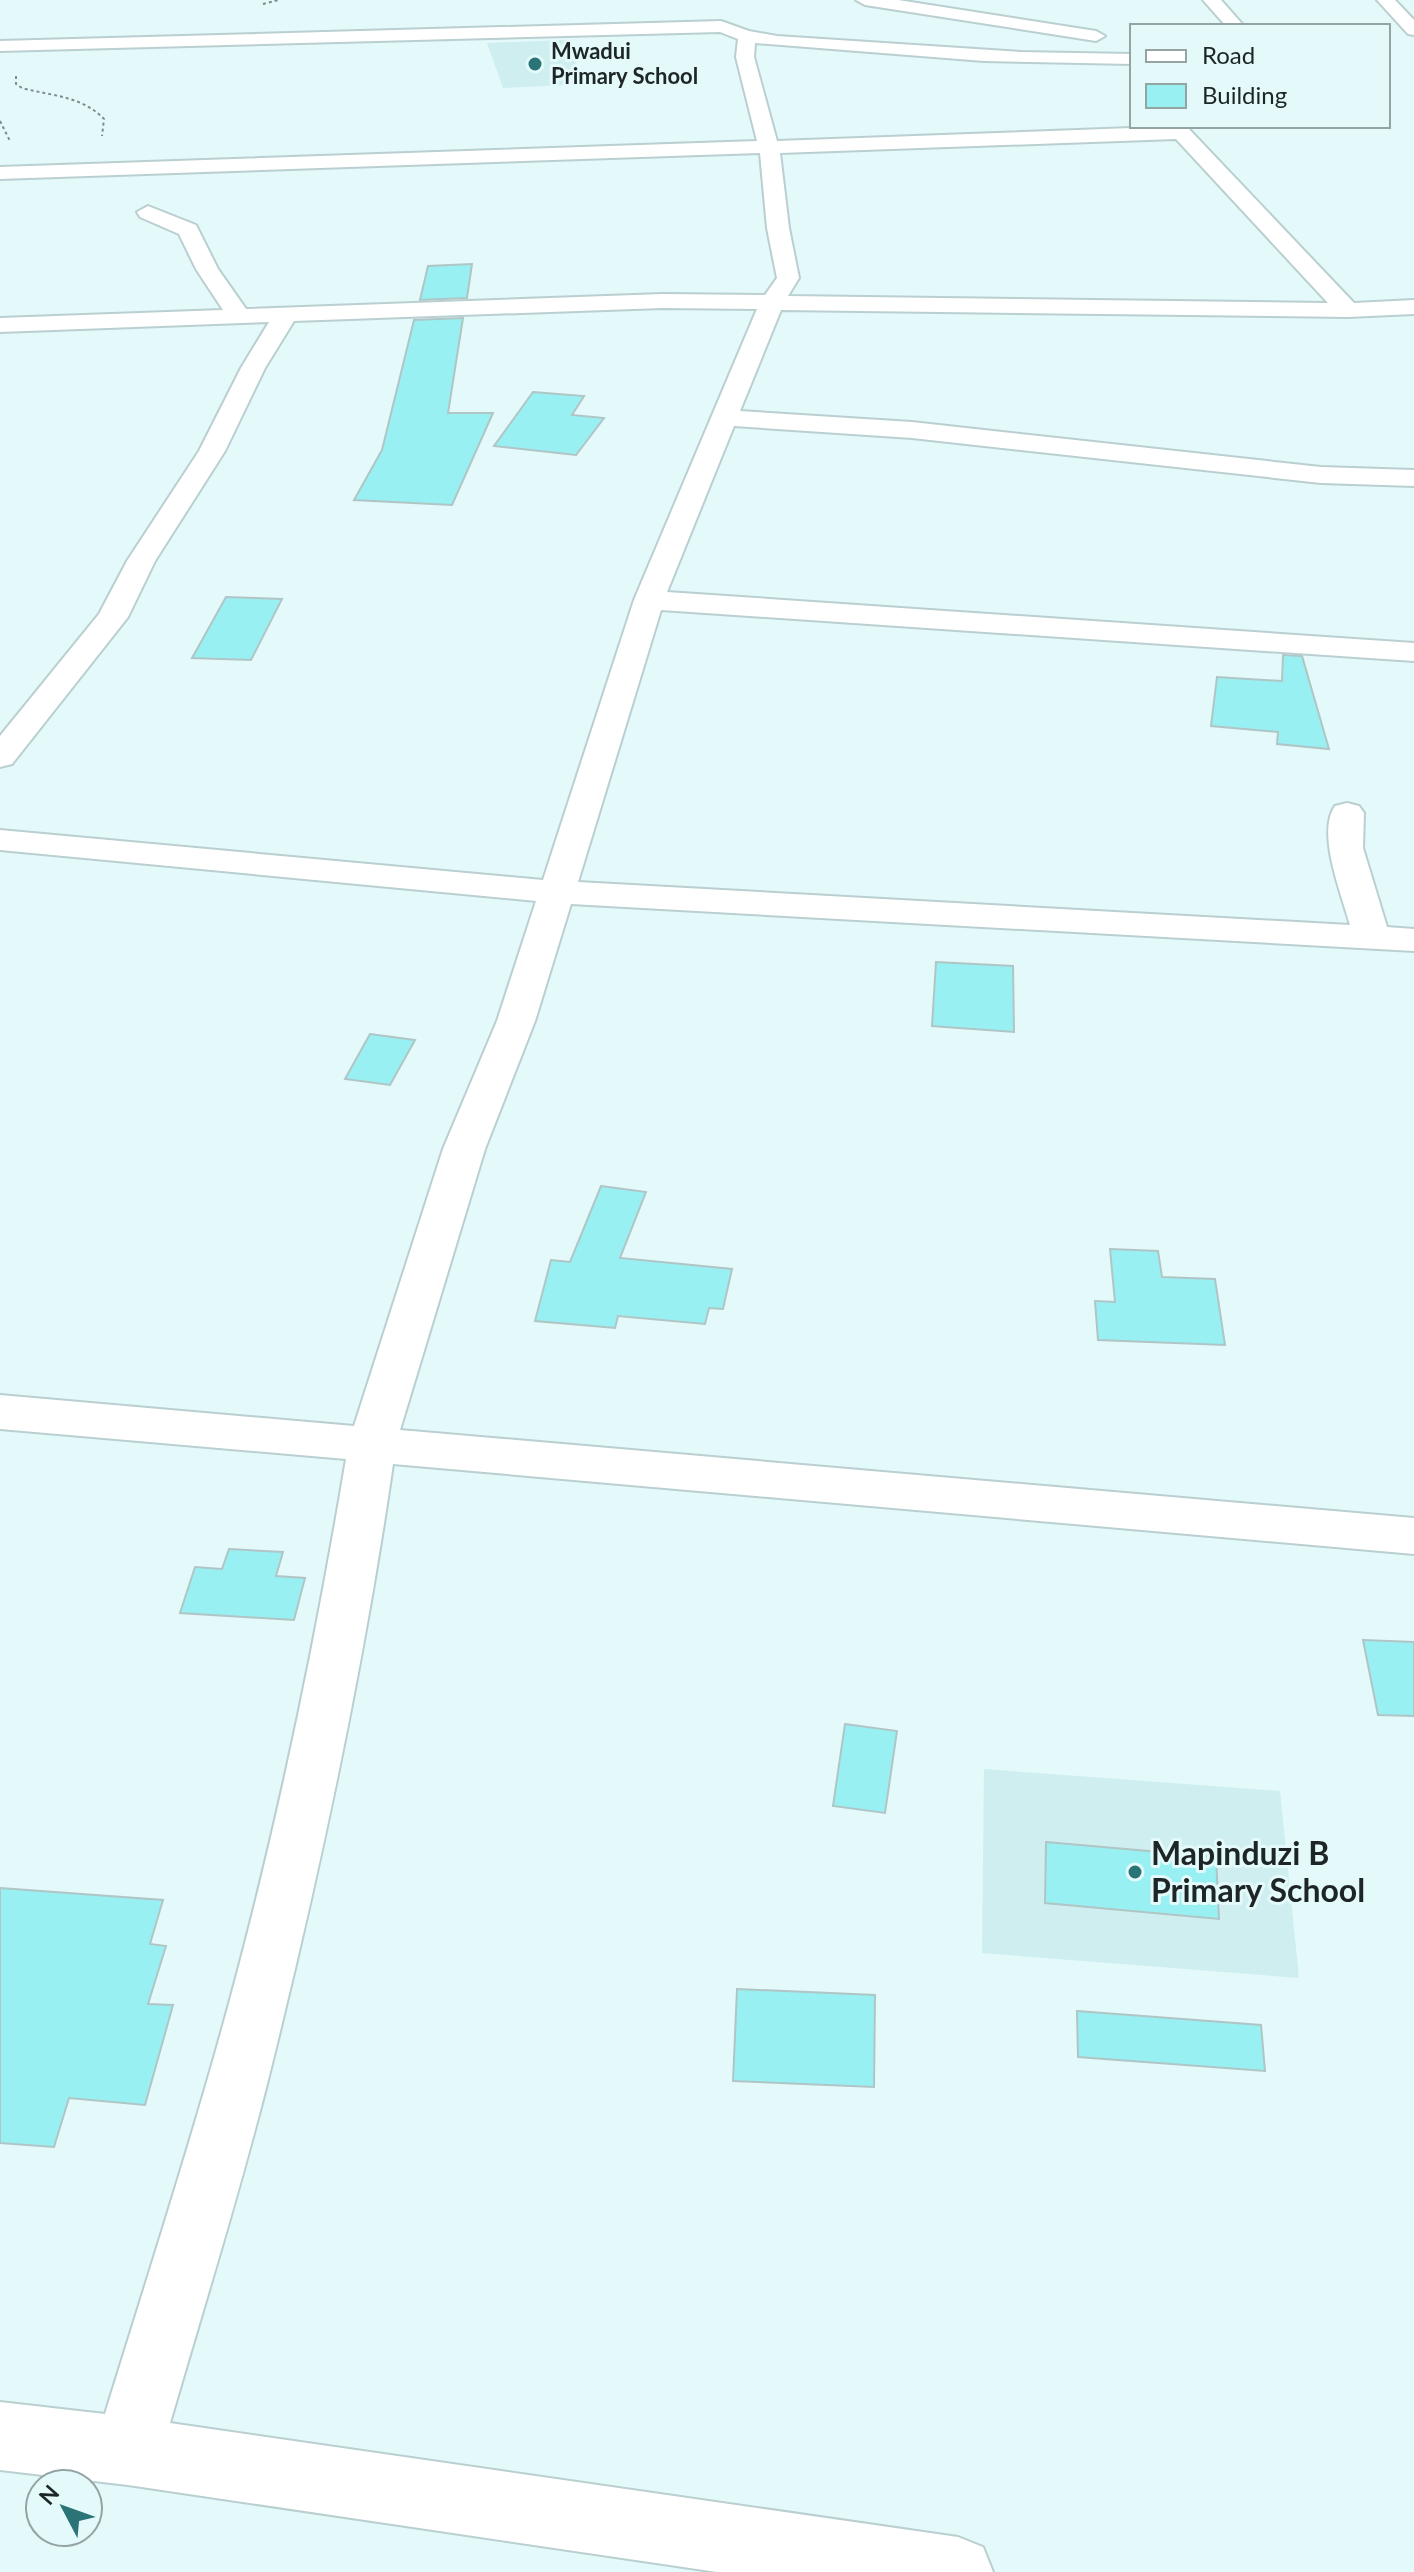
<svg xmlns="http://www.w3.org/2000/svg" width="1414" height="2572" viewBox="0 0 1414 2572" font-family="Lato,sans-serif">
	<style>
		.built { fill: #cfeeef }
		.building { fill: #99f0f3; stroke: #b0c5c5; stroke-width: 2 }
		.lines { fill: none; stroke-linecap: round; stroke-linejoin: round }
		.minor-casing { stroke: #bacfd0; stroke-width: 4 }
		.path { stroke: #7e8d8e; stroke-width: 2; stroke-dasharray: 3 3; stroke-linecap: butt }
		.minor { fill: #fff; fill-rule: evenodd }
		.poi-dot { fill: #2a7477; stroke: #e3f9fa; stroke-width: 3 }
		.labels { text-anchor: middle; stroke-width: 6; stroke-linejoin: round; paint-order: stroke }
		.far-poi-label { font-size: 22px; font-weight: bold; fill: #1d2526; stroke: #e3f9fa; text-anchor: start }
		.near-poi-label { font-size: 32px; font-weight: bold; fill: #1d2526; stroke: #e3f9fa; text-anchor: start }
	</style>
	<rect width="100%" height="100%" fill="#e3f9fa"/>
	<!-- built -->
	<g class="built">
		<path d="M565 40 585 84 503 88 487 43Z"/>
		<path d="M984 1769 1280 1791 1299 1978 982 1953Z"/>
	</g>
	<!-- building -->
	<g class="building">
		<path d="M472 264 467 298 420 300 428 266Z"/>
		<path d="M463 318 448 413H493L452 505 354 500 382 450 414 320Z"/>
		<path d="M533 392 584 396 572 415 604 418 576 455 494 446Z"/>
		<path d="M226 597 282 599 251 660 192 658Z"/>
		<path d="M1283 655 1302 656 1329 749 1277 744 1278 732 1211 726 1217 677 1282 681Z"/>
		<path d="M936 962 1013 966 1014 1032 932 1026Z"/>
		<path d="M370 1034 415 1040 390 1085 345 1079Z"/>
		<path d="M601 1186 646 1192 620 1258 732 1269 723 1309 709 1308 705 1324 618 1316 615 1328 535 1321 551 1260 570 1262Z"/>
		<path d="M1110 1249 1158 1251 1162 1277 1215 1279 1225 1345 1098 1340 1095 1301 1115 1302Z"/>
		<path d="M229 1549 283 1552 276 1576 305 1578 294 1620 180 1613 195 1567 222 1569Z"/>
		<path d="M1363 1640 1414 1642V1716L1378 1715Z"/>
		<path d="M845 1724 897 1731 885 1813 833 1806Z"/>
		<path d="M1046 1842 1216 1857 1219 1919 1045 1903Z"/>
		<path d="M0 1888 163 1900 150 1944 166 1946 148 2004 173 2005 145 2105 69 2098 54 2147 0 2143Z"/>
		<path d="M737 1989 875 1995 874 2087 733 2081Z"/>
		<path d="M1077 2011 1261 2025 1265 2071 1078 2057Z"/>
	</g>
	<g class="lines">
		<defs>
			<g id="minor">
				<path d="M856 0H898L1096 31 1105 36 1096 41 865 5Z"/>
				<path d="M1203 0H1221L1244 26H1226Z"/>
				<path d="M1377 0H1395L1414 20V35L1408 34Z"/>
				<path d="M721 21 749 31 777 36 1021 52 1132 54V64L984 61 755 43 754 57 777 141 1186 126 1354 303 1414 300V314L1348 317 781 310 740 411 912 422 1321 467 1414 470V486L1321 483 912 438 734 426 667 592 1414 643V661L661 610 578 882 1350 925C1342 895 1316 833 1335 806L1347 803 1359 806 1364 813 1363 848 1387 927 1414 929V951L571 904 535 1021 485 1149 400 1430 1414 1518V1554L393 1464C363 1671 319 1876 268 2080 239 2195 203 2309 170 2423L958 2537 983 2547 993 2572H717L128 2485 0 2470V2402L105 2414C139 2304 174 2195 206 2085 266 1880 311 1669 346 1459L0 1429V1395L354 1426 443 1149 497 1021 536 901 0 850V830L543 880 634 600 757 309 662 308 294 321 265 368 225 451 155 561 128 617 12 764 0 767V736L99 614 127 561 199 451 241 368 269 322 0 332V318L223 310 196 269 179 234 140 217 137 212 148 206 196 225 218 269 246 309 662 294 765 295 777 278 767 228 760 153 0 179V167L757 141 736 57 738 39 720 32 0 51V41ZM1176 139 1328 303 788 296 799 278 789 228 780 153Z"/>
			</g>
		</defs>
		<!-- minor casing -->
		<use href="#minor" class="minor-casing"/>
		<!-- path -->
		<g class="path">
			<path d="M263 4 279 0"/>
			<path d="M16 76V84L22 88C52 96 82 96 104 119L102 136"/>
			<path d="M0 121 10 141"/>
		</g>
		<!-- minor -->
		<use href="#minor" class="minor"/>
	</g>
	<!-- markers -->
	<g class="poi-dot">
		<circle cx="535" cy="64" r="8"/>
		<circle cx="1135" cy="1872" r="8"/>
	</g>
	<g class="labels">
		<!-- far-poi labels -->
		<g class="far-poi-label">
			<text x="551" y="59">Mwadui<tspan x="551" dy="25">Primary School</tspan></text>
		</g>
		<!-- near-poi labels -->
		<g class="near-poi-label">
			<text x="1151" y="1865">Mapinduzi B<tspan x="1151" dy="37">Primary School</tspan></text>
		</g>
	</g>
	<!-- legend -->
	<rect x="1130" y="24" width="260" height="104" fill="#e3f9fa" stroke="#94a4a5" stroke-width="2"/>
	<rect x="1146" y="50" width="40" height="12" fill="#ffffff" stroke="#94a4a5" stroke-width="2"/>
	<text x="1202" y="64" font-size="24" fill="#1d2526">Road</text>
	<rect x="1146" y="84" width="40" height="24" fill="#99f0f3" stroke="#94a4a5" stroke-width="2"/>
	<text x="1202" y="104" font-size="24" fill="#1d2526">Building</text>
	<!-- north arrow -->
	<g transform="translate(64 2508) rotate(311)"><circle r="38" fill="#e3f9fa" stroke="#94a4a5" stroke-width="2"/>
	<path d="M0-6L14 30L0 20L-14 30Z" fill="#2a7477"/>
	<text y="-12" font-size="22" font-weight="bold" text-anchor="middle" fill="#1d2526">N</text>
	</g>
</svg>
